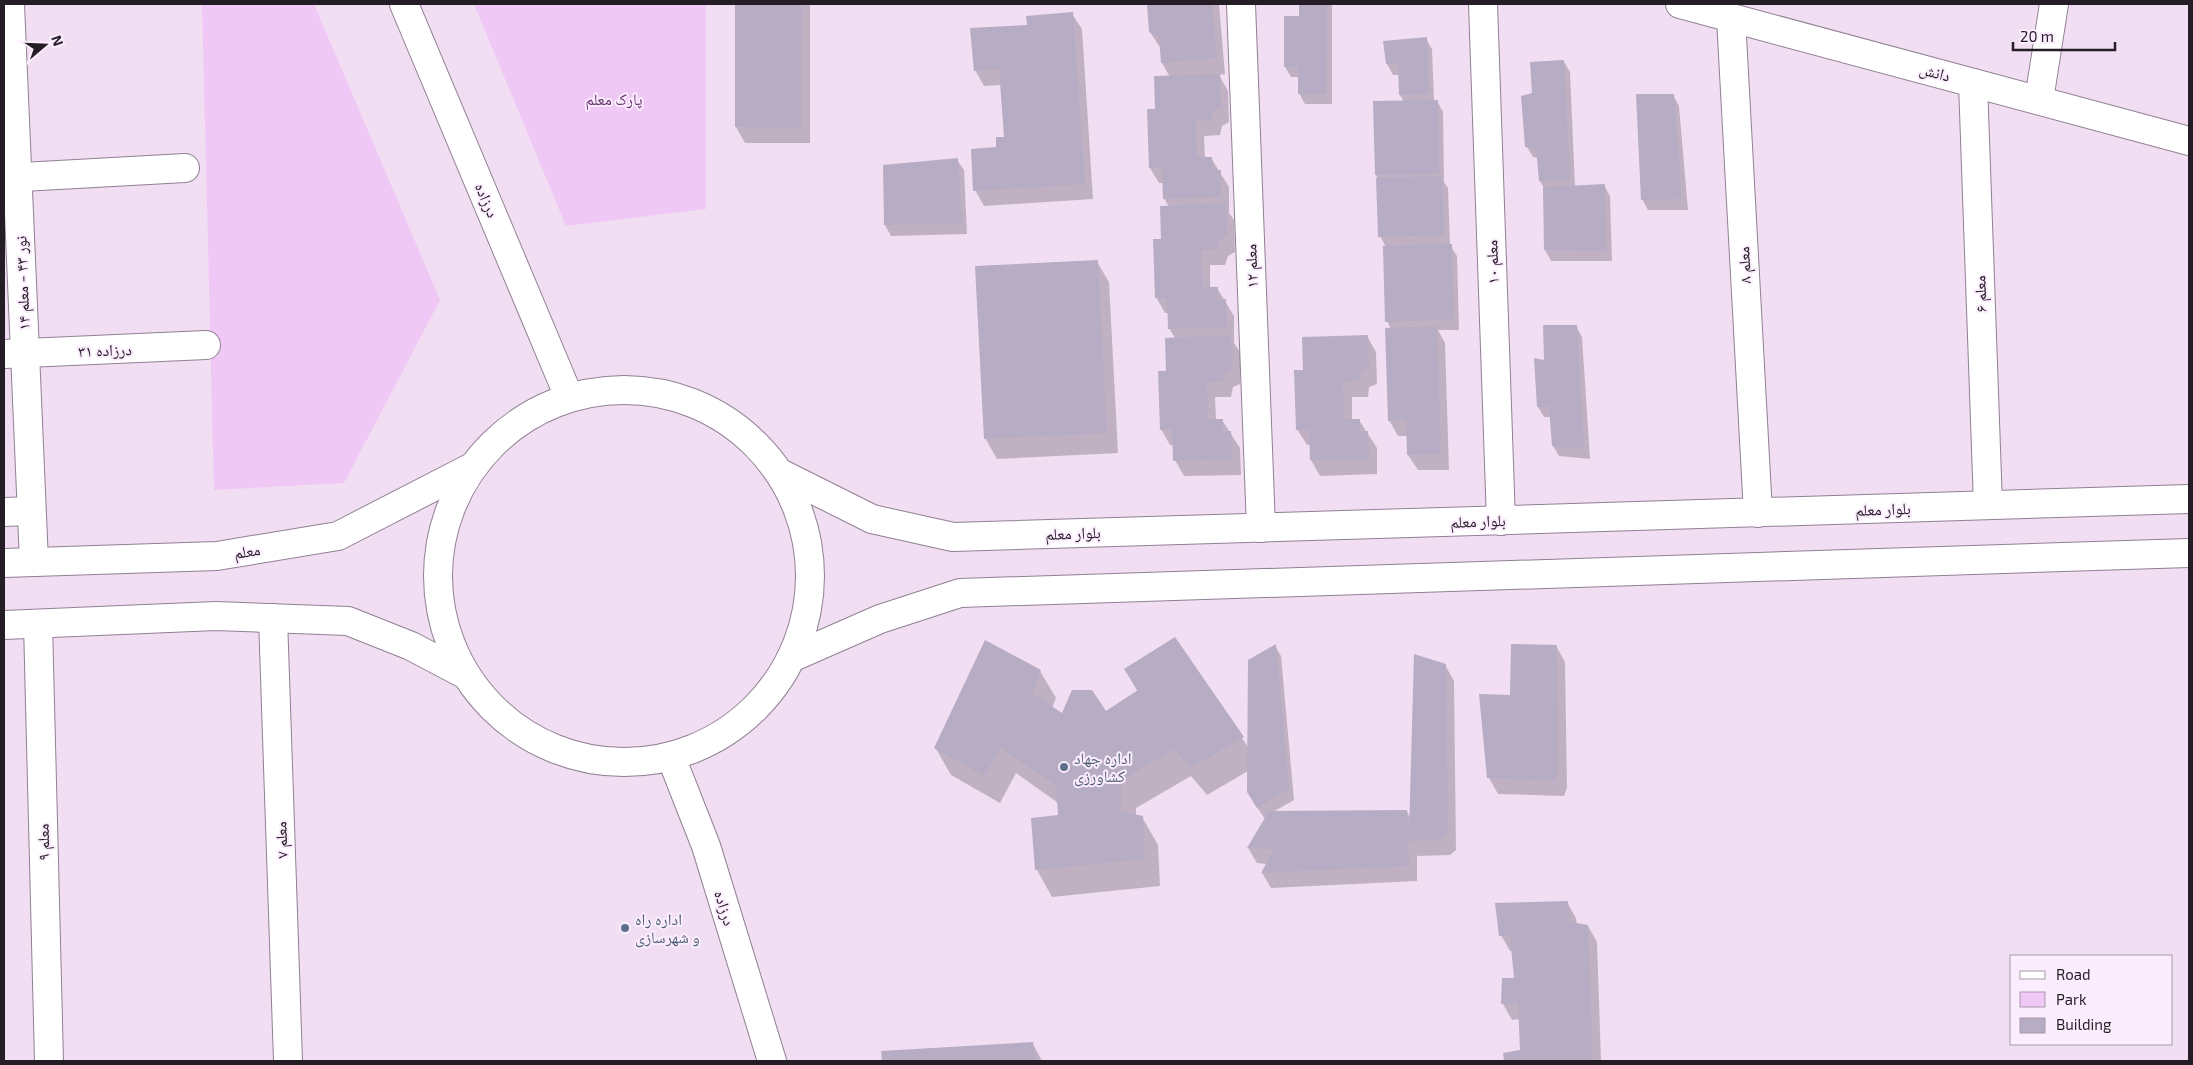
<svg xmlns="http://www.w3.org/2000/svg" width="2193" height="1065" viewBox="0 0 2193 1065" font-family="'Exo 2','Noto Naskh Arabic',sans-serif">
	<style>
		.green { fill: #f0c8f6 }
		.shadow { fill: #0003 }
		.building { fill: #b6acc3 }
		.lines { fill: none; stroke-linecap: round; stroke-linejoin: round }
		.street-casing { stroke: #908093; stroke-width: 30 }
		.secondary-casing { stroke: #908093; stroke-width: 30 }
		.street { stroke: #fff; stroke-width: 28 }
		.secondary { stroke: #fff; stroke-width: 28 }
		.service-dot { fill: #5c6f8a; stroke: #fcedfe; stroke-width: 2 }
		.labels { text-anchor: middle; stroke-width: 4; stroke-linejoin: round; paint-order: stroke }
		.street-label { font-size: 16px; fill: #241d25; stroke: #fcedfe }
		.park-label { font-size: 16px; fill: #673170; stroke: #fcedfe }
		.service-label { font-size: 16px; fill: #4e5e75; stroke: #fcedfe; text-anchor: start }
	</style>
	<rect width="100%" height="100%" fill="#f1def3"/>
	<!-- green -->
	<g class="green">
		<path d="M202 4H314L440 300 344 483 214 490Z"/>
		<path d="M474 4H706V209L566 226Z"/>
	</g>
	<!-- shadow -->
	<g class="shadow">
		<path d="M736 4H810V143H745L736 127Z"/>
		<path d="M1148 4H1219L1225 74 1219 75 1228 91 1229 122 1222 126 1220 135 1204 136 1205 158H1211L1229 187V213L1234 220 1235 252 1228 256 1225 265H1210V288H1217L1234 316V343L1240 352V384L1233 387 1231 397H1215L1216 420H1222L1240 448 1241 475 1184 476 1175 460 1174 445H1170L1161 429 1168 372 1175 338 1169 328V313H1165L1156 297 1162 240 1169 207 1164 198 1163 183H1159L1150 168 1156 110 1170 77 1162 63 1161 49 1150 32Z"/>
		<path d="M1301 4H1332V104H1305L1299 93V77H1291L1285 67 1301 17Z"/>
		<path d="M1072 14 1082 29 1093 199 984 206 975 190 1005 138 1001 85 984 86 975 70 1028 26Z"/>
		<path d="M1426 39 1432 49 1434 101H1437L1443 112 1444 182 1448 188 1450 245 1457 256 1459 330H1438L1445 343 1449 470H1418L1408 455V436H1398L1389 420 1391 329 1387 321 1386 247 1380 236 1378 179 1376 175 1404 102 1400 95 1399 75H1393L1387 64Z"/>
		<path d="M1564 62 1570 72 1575 187 1604 185 1610 196 1612 261H1551L1545 250 1544 188 1540 181 1538 158 1533 157 1527 147 1533 93Z"/>
		<path d="M1673 95 1679 106 1688 210H1648L1642 199Z"/>
		<path d="M957 160 964 170 967 234 891 236 885 225 884 166Z"/>
		<path d="M1097 262 1109 282 1118 453 997 459 985 438Z"/>
		<path d="M1576 326 1582 337 1590 459 1559 456 1553 446 1551 417H1544L1538 407 1545 361Z"/>
		<path d="M1367 336 1376 352 1377 384 1369 387 1368 397H1352V420H1359L1377 448V474L1320 476 1311 460V445H1307L1297 429 1304 371Z"/>
		<path d="M1175 639 1248 747 1275 646 1281 656 1294 800 1273 812 1407 811 1410 818 1445 665 1454 681 1456 850 1450 855 1417 856V881L1271 888 1262 873 1267 864 1257 863 1248 848 1265 819 1254 803 1248 771 1207 795 1191 776 1136 808V816L1142 817 1158 845 1160 886 1052 897 1037 870 1059 817 1058 803 1016 773 1000 803 951 775 935 747 1040 671 1056 698 1052 708 1062 714 1106 713 1138 692 1125 670Z"/>
		<path d="M1556 646 1565 662 1567 788 1564 796 1498 794 1489 778 1512 696Z"/>
		<path d="M1567 902 1576 918 1577 925 1588 926 1597 942 1601 1061H1505L1504 1054 1521 1051 1520 1019 1512 1020 1503 1004V979H1516L1513 951H1510L1501 935Z"/>
		<path d="M1033 1044 1042 1061H884L883 1052Z"/>
	</g>
	<!-- building -->
	<g class="building">
		<path d="M735 4H802L801 128 735 127Z"/>
		<path d="M1147 4H1212L1217 58 1161 63 1159 36 1149 32Z"/>
		<path d="M1299 4H1327L1326 94H1298V67H1284V16H1299Z"/>
		<path d="M1073 12 1085 184 973 191 971 149 996 147V137H1004L999 69 974 71 970 28 1027 25 1026 16Z"/>
		<path d="M1427 37 1429 94 1399 95 1398 64H1386L1383 41Z"/>
		<path d="M1564 60 1570 180 1539 181 1536 149 1525 147 1521 96 1532 93 1530 62Z"/>
		<path d="M1220 74 1221 107 1214 110 1211 120H1196L1197 157H1212L1213 170H1221V197L1163 199 1162 168H1149L1147 109H1155L1154 76Z"/>
		<path d="M1636 94H1674L1682 199 1641 200Z"/>
		<path d="M1438 100 1439 174 1375 175 1373 101Z"/>
		<path d="M958 158 962 224 884 225 883 165Z"/>
		<path d="M1442 176 1444 235 1378 237 1376 178Z"/>
		<path d="M1605 184 1606 251 1544 250 1543 187Z"/>
		<path d="M1226 203 1227 236 1219 240 1217 249 1201 250 1203 287H1218V300L1226 299 1227 327 1168 329 1167 298H1155L1153 239H1161L1160 206Z"/>
		<path d="M1452 244 1454 319 1385 322 1383 246Z"/>
		<path d="M1098 260 1107 433 984 439 975 266Z"/>
		<path d="M1543 325H1577L1584 449 1552 446 1549 406 1537 407 1534 358 1544 360Z"/>
		<path d="M1437 326 1441 454 1407 455 1406 420 1388 421 1385 328Z"/>
		<path d="M1231 335 1232 368 1225 372 1222 382H1207L1208 419H1223V431H1231L1232 459 1173 461 1172 429 1160 430 1158 371H1166L1165 338Z"/>
		<path d="M1368 335 1369 368 1361 371 1359 381 1343 382 1344 419H1360V431H1368L1369 459 1310 460 1309 430H1296L1294 370H1303L1302 337Z"/>
		<path d="M1175 637 1244 737 1190 768 1174 749 1121 781V811L1143 816 1145 859 1035 870 1031 818 1058 815 1056 786 1000 747 984 776 934 748 985 640 1041 670 1032 693 1062 713 1072 690H1092L1106 711 1138 690 1124 669Z"/>
		<path d="M1276 644 1289 789 1257 808 1247 792 1248 660Z"/>
		<path d="M1511 644 1557 645 1558 772 1555 781 1487 778 1479 694 1510 695Z"/>
		<path d="M1414 654 1446 664 1448 833 1441 840 1408 841 1409 866 1261 873 1274 849 1247 848 1269 811 1407 810 1409 833Z"/>
		<path d="M1568 901 1570 922 1588 925 1593 1061H1504L1503 1053 1520 1050 1518 1003 1501 1004 1502 978H1514L1510 936H1499L1495 903Z"/>
		<path d="M1033 1042 1035 1061H882L881 1051Z"/>
	</g>
	<g class="lines">
		<defs>
			<g id="street">
				<path d="M10 4 34 562"/>
				<path d="M1241 4 1261 528"/>
				<path d="M1483 4 1501 521"/>
				<path d="M1731 18 1758 513"/>
				<path d="M1973 83 1988 505"/>
				<path d="M2039 100 2054 4"/>
				<path d="M4 178 185 168"/>
				<path d="M4 354 206 345"/>
				<path d="M4 512 31 511"/>
				<path d="M273 618 288 1061"/>
				<path d="M38 624 49 1061"/>
			</g>
			<g id="secondary">
				<path d="M404 4 569 397"/>
				<path d="M1680 4 2189 141"/>
				<circle cx="624" cy="576" r="186"/>
				<path d="M780 473 872 519 953 537 2189 499"/>
				<path d="M4 563 217 556 338 536 472 467"/>
				<path d="M4 625 216 616 348 621 411 646 466 675"/>
				<path d="M791 658 880 619 960 593 2189 553"/>
				<path d="M671 757 706 846 772 1061"/>
			</g>
		</defs>
		<!-- street casing -->
		<use href="#street" class="street-casing"/>
		<!-- secondary casing -->
		<use href="#secondary" class="secondary-casing"/>
		<!-- street -->
		<use href="#street" class="street"/>
		<!-- secondary -->
		<use href="#secondary" class="secondary"/>
	</g>
	<!-- markers -->
	<g class="service-dot">
		<circle cx="1064" cy="767" r="5"/>
		<circle cx="625" cy="928" r="5"/>
	</g>
	<g class="labels">
		<!-- street labels -->
		<g class="street-label">
			<text transform="translate(1935 72) rotate(15)" y="6">دانش</text>
			<text transform="translate(487 200) rotate(67)" y="6">درزاده</text>
			<text transform="translate(1492 262) rotate(-92)" y="6">معلم ۱۰</text>
			<text transform="translate(1744 265) rotate(-93)" y="6">معلم ۸</text>
			<text transform="translate(1251 266) rotate(-92)" y="6">معلم ۱۲</text>
			<text transform="translate(22 283) rotate(-92)" y="6">نور ۴۳ - معلم ۱۴</text>
			<text transform="translate(1980 294) rotate(-92)" y="6">معلم ۶</text>
			<text transform="translate(105 350) rotate(-2)" y="6">درزاده ۳۱</text>
			<text transform="translate(1883 509) rotate(-2)" y="6">بلوار معلم</text>
			<text transform="translate(1478 521) rotate(-2)" y="6">بلوار معلم</text>
			<text transform="translate(1073 533) rotate(-2)" y="6">بلوار معلم</text>
			<text transform="translate(247 551) rotate(-9)" y="6">معلم</text>
			<text transform="translate(281 840) rotate(-92)" y="6">معلم ۷</text>
			<text transform="translate(43 842) rotate(-91)" y="6">معلم ۹</text>
			<text transform="translate(725 908) rotate(73)" y="6">درزاده</text>
		</g>
		<!-- park labels -->
		<g class="park-label">
			<text x="614" y="105">پارک معلم</text>
		</g>
		<!-- service labels -->
		<g class="service-label">
			<text x="1074" y="764">اداره جهاد<tspan x="1074" dy="18">کشاورزی</tspan></text>
			<text x="635" y="925">اداره راه<tspan x="635" dy="18">و شهرسازی</tspan></text>
		</g>
	</g>
	<!-- border -->
	<rect width="2193" height="1065" fill="none" stroke="#241d25" stroke-width="10"/>
	<!-- legend -->
	<rect x="2010" y="955" width="162" height="90" fill="#fcedfe" stroke="#a69aa7"/>
	<rect x="2020" y="971" width="25" height="8" fill="#ffffff" stroke="#a69aa7"/>
	<text x="2056" y="980" font-size="15" fill="#241d25">Road</text>
	<rect x="2020" y="992" width="25" height="15" fill="#f0c8f6" stroke="#a69aa7"/>
	<text x="2056" y="1005" font-size="15" fill="#241d25">Park</text>
	<rect x="2020" y="1018" width="25" height="15" fill="#b6acc3" stroke="#a69aa7"/>
	<text x="2056" y="1030" font-size="15" fill="#241d25">Building</text>
	<!-- north arrow -->
	<g transform="translate(45 45) rotate(71)" stroke="#fcedfe" stroke-width="4" paint-order="stroke">
	<path d="M0-4L9 19L0 12L-9 19Z" fill="#241d25"/>
	<text y="-8" font-size="14" font-weight="bold" text-anchor="middle" fill="#241d25">N</text>
	</g>
	<!-- scale -->
	<path d="M2013 42v8h102v-8" fill="none" stroke="#241d25" stroke-width="2.5"/>
	<text x="2020" y="42" font-size="15" fill="#241d25" stroke="#fcedfe" stroke-width="4" paint-order="stroke">20 m</text>
</svg>
